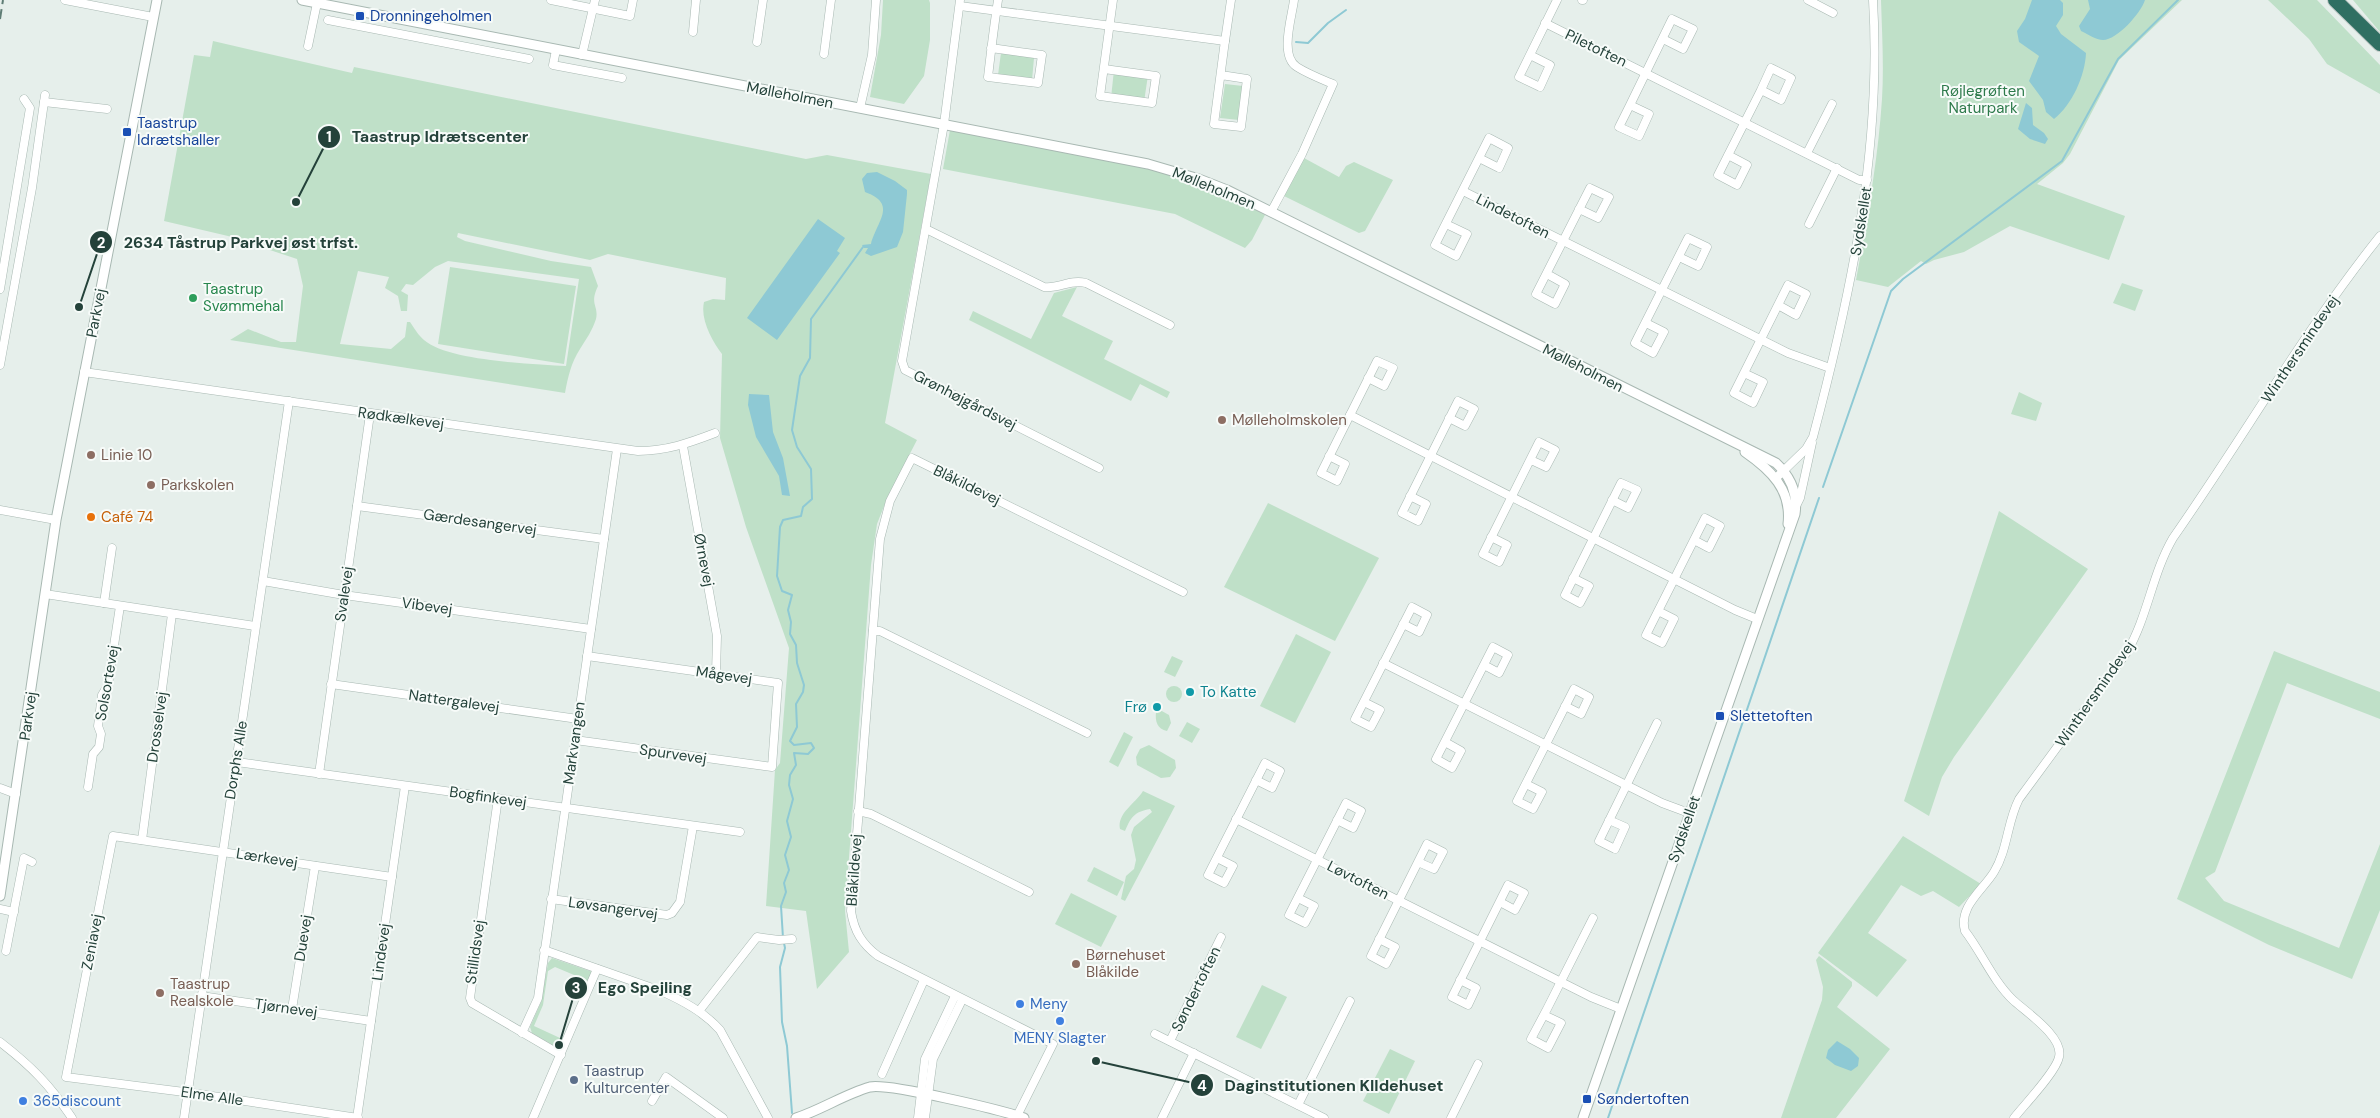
<svg xmlns="http://www.w3.org/2000/svg" width="2380" height="1118" viewBox="0 0 2380 1118" font-family="'DM Sans',sans-serif">
	<style>
		.green { fill: #bfe0c8; fill-rule: evenodd }
		.water { fill: #8ec9d4 }
		.lines { fill: none; stroke-linecap: round; stroke-linejoin: round }
		.stream { stroke: #8ec9d4; stroke-width: 2 }
		.minor-casing { stroke: #a8b8b2; stroke-width: 9 }
		.tertiary-casing { stroke: #a8b8b2; stroke-width: 11 }
		.motorway-casing { stroke: #c2cac8; stroke-width: 16 }
		.minor { stroke: #fff; stroke-width: 8 }
		.tertiary { stroke: #fff; stroke-width: 9 }
		.motorway { stroke: #2f6f62; stroke-width: 14 }
		.rail { stroke: #5f7d75; stroke-width: 2; stroke-dasharray: 10 5; stroke-linecap: butt }
		.transit-dot { fill: #1a4fb4; stroke: #f7fbf9; stroke-width: 2 }
		.leisure-dot { fill: #2e9e5b; stroke: #f7fbf9; stroke-width: 2 }
		.education-dot { fill: #8d6e63; stroke: #f7fbf9; stroke-width: 2 }
		.food-dot { fill: #e8710a; stroke: #f7fbf9; stroke-width: 2 }
		.culture-dot { fill: #0f9aa8; stroke: #f7fbf9; stroke-width: 2 }
		.shop-dot { fill: #3f7fe0; stroke: #f7fbf9; stroke-width: 2 }
		.service-dot { fill: #5c6f8a; stroke: #f7fbf9; stroke-width: 2 }
		.labels { text-anchor: middle; stroke-width: 4; stroke-linejoin: round; paint-order: stroke }
		.transit-label { font-size: 15px; fill: #164399; stroke: #f7fbf9; text-anchor: start }
		.street-label { font-size: 15px; fill: #24423a; stroke: #f7fbf9 }
		.park-label { font-size: 15px; fill: #2d7a4b; stroke: #f7fbf9 }
		.leisure-label { font-size: 15px; fill: #27864d; stroke: #f7fbf9; text-anchor: start }
		.education-label { font-size: 15px; fill: #785e54; stroke: #f7fbf9; text-anchor: start }
		.food-label { font-size: 15px; fill: #c56008; stroke: #f7fbf9; text-anchor: start }
		.culture-label { font-size: 15px; fill: #0d838f; stroke: #f7fbf9; text-anchor: start }
		.shop-label { font-size: 15px; fill: #366cbe; stroke: #f7fbf9; text-anchor: start }
		.service-label { font-size: 15px; fill: #4e5e75; stroke: #f7fbf9; text-anchor: start }
		.leader { fill: none; stroke: #24423a; stroke-width: 2 }
		.callout-dot { fill: #24423a; stroke: #f7fbf9; stroke-width: 2 }
		.mark-label { font-size: 15px; text-anchor: middle; font-weight: bold; fill: #fff }
		.callout-label { font-size: 16px; text-anchor: middle; font-weight: bold; fill: #24423a; stroke: #f7fbf9; stroke-width: 4; stroke-linejoin: round; paint-order: stroke }
	</style>
	<rect width="100%" height="100%" fill="#e6efeb"/>
	<!-- green -->
	<g class="green">
		<path d="M883 0H929L930 3V40L924 76 904 104 870 97 881 35Z"/>
		<path d="M1881 0H2182L2119 60 2070 154 2063 163 2037 184 2125 216 2109 260 2010 226 1964 252 1934 260 1926 264 1921 261 1888 287 1856 280C1867 220 1878 160 1882 99 1884 66 1882 33 1881 0Z"/>
		<path d="M2268 0H2317L2380 65V94L2327 64 2309 39Z"/>
		<path d="M2353 0H2380V32Z"/>
		<path d="M213 41 352 73 354 67 806 159 827 155 931 174 885 423 917 440 888 496 877 524 871 565 845 911 849 952 817 989 806 911 766 906 775 770 780 763 789 648 746 527 720 438 722 354C712 341 700 319 704 302L713 299 725 300 726 278 608 254 590 260 458 233 457 237 465 241 551 261 591 267 598 286C589 305 599 305 596 319 592 331 587 338 580 349 571 363 568 377 565 393L230 340 248 329 281 342H296L303 286 297 259 228 236 164 221 194 55 210 57ZM448 261 579 279 566 366C533 364 448 361 424 340 419 336 414 328 410 322H407L405 337 391 349 340 344 358 271 389 277 385 288 398 296 401 311H407L408 295 401 291 406 284 413 285 435 267Z"/>
		<path d="M1001 53 1034 58 1032 80 998 75Z"/>
		<path d="M1114 70 1148 75 1144 102 1111 98Z"/>
		<path d="M1225 84 1243 86 1239 120 1220 118Z"/>
		<path d="M950 130 1145 167 1183 176 1228 195 1265 215 1252 240 1245 248 1175 214 943 169Z"/>
		<path d="M1304 158 1339 177 1346 166 1354 162 1393 180 1365 231 1359 233 1284 196Z"/>
		<path d="M450 267 576 286 564 364 438 344Z"/>
		<path d="M2122 283 2143 290 2135 311 2113 303Z"/>
		<path d="M1077 287 1062 316 1113 341 1104 359 1170 392 1167 398 1140 384 1131 401 969 320 973 311 1031 339 1054 293Z"/>
		<path d="M2019 392 2042 403 2036 421 2011 414Z"/>
		<path d="M1268 503 1379 558 1335 641 1224 587Z"/>
		<path d="M1999 511 2088 569 1954 757 1942 777 1929 816 1904 801Z"/>
		<path d="M1296 634 1331 652 1295 723 1260 706Z"/>
		<path d="M2274 651 2380 692V719L2287 683 2215 872 2205 878 2224 901 2339 948 2380 844V910L2352 979 2269 945 2177 899Z"/>
		<path d="M1172 656 1183 661 1175 677 1164 672Z"/>
		<circle cx="1174" cy="694" r="8"/>
		<path d="M1160 710 1169 715 1171 723 1167 731C1157 729 1155 721 1156 712Z"/>
		<path d="M1187 722 1200 729 1192 743 1179 736Z"/>
		<path d="M1124 732 1133 737 1118 767 1109 762Z"/>
		<path d="M1149 745 1175 760 1176 768 1170 777 1161 778 1137 765 1136 757 1140 749Z"/>
		<path d="M1143 791 1175 806 1125 901 1121 899 1126 876 1134 869 1136 860 1131 835 1134 827 1152 812 1150 809C1134 812 1131 817 1125 831L1120 829C1117 813 1135 804 1143 791Z"/>
		<path d="M1903 836 1981 884 1959 907 1933 891 1921 896 1901 885 1868 933 1907 960 1877 997 1818 953Z"/>
		<path d="M1094 867 1124 882 1117 896 1087 881Z"/>
		<path d="M1071 893 1117 916 1101 947 1055 924Z"/>
		<path d="M1819 956 1852 982V986L1837 1007 1890 1049 1836 1118H1781L1822 1000 1823 987 1816 960Z"/>
		<path d="M552 958 593 972 586 986V980L555 967 548 971 543 1005 534 1026 560 1038 564 1037 558 1048 532 1033 530 1027 541 1002 548 963Z"/>
		<path d="M1262 985 1287 997 1261 1049 1236 1037Z"/>
		<path d="M1390 1049 1415 1061 1389 1114 1363 1101Z"/>
	</g>
	<!-- water -->
	<g class="water">
		<path d="M2032 0H2060L2063 3V15L2056 26 2061 34 2086 53C2085 76 2072 105 2054 119L2046 112 2043 100 2029 81 2039 56 2019 42 2017 31 2025 19Z"/>
		<path d="M2088 0H2145C2141 13 2117 40 2103 40 2096 40 2088 34 2081 31L2079 26 2090 9Z"/>
		<path d="M2026 103 2032 108 2033 125 2044 133 2048 139 2045 144 2030 139 2018 129Z"/>
		<path d="M877 172 895 181 907 190V194L903 232 897 247 871 256 865 253 868 248H864L862 245 871 244C877 221 898 204 865 192L862 179 867 173Z"/>
		<path d="M818 219 845 238 837 251 840 253 777 340 747 318Z"/>
		<path d="M749 394 769 395 773 432 783 458 790 496 782 495 779 476 756 437 748 405Z"/>
		<path d="M1837 1041 1850 1049 1859 1058 1858 1066 1851 1071 1835 1065 1826 1058 1828 1050Z"/>
	</g>
	<g class="lines">
		<!-- stream -->
		<g class="stream">
			<path d="M1296 42 1308 43 1328 23 1346 10"/>
			<path d="M1823 487 1891 291 1903 279 2062 161 2118 59 2178 0"/>
			<path d="M783 938 781 906 786 892 784 883 789 870 785 855 791 837 787 821 793 799 789 785 790 775 796 765 794 753 808 754 814 748 811 743 794 745 790 741 797 727 796 704 803 692 804 685 797 663 796 645 790 634 791 622 788 610 792 595 782 591 777 576 780 527 783 520 801 516 803 507 812 499 811 469 797 447 792 430 800 376 810 358 811 319 863 247"/>
			<path d="M784 943 785 948 780 967 782 1022 787 1046 792 1113"/>
			<path d="M1608 1118 1819 498"/>
		</g>
		<defs>
			<g id="minor">
				<path d="M65 0 153 17"/>
				<path d="M551 0 630 16 633 0"/>
				<path d="M960 0 944 124 902 361 905 370 1099 468"/>
				<path d="M1582 0H1583"/>
				<path d="M1808 0 1833 13"/>
				<path d="M960 6 1225 41"/>
				<path d="M328 20 529 59"/>
				<path d="M1545 23 1859 180H1867"/>
				<path d="M693 32 696 0"/>
				<path d="M757 42 763 0"/>
				<path d="M308 46 317 3"/>
				<path d="M991 48 1042 55 1038 83 988 77C991 51 994 26 998 0"/>
				<path d="M556 50 553 65 622 78"/>
				<path d="M824 54 831 0"/>
				<path d="M582 55 595 0"/>
				<path d="M1530 55 1550 65 1540 87 1519 77 1557 0"/>
				<path d="M1104 69 1156 76 1152 103 1100 96 1113 0"/>
				<path d="M1221 75 1247 79 1241 127 1214 124 1224 48 1225 41 1231 0"/>
				<path d="M44 102 107 109"/>
				<path d="M1630 105 1619 127 1639 136 1649 114 1630 105 1672 19 1693 29 1683 49 1663 39"/>
				<path d="M860 108 872 55 876 0"/>
				<path d="M1807 153 1832 104"/>
				<path d="M1728 155 1747 165 1737 185 1718 175 1761 90 1781 100 1791 78 1771 68 1761 90"/>
				<path d="M1463 191 1788 353 1830 368"/>
				<path d="M1271 212 1302 154 1333 84C1321 79 1308 74 1297 67 1279 56 1292 17 1294 0"/>
				<path d="M1446 224 1467 234 1456 256 1435 245 1489 138 1508 148 1499 168 1479 158"/>
				<path d="M1809 224 1837 168"/>
				<path d="M926 229 1044 287C1059 289 1070 279 1086 283L1170 325"/>
				<path d="M1547 274 1565 284 1555 304 1536 294 1590 188 1609 197 1598 218 1579 209"/>
				<path d="M0 289 30 108 24 99"/>
				<path d="M1646 323 1664 332 1653 353 1635 343 1688 238 1707 247 1698 266 1679 257"/>
				<path d="M0 365 32 188 45 95"/>
				<path d="M84 372 638 451C666 451 689 443 715 433"/>
				<path d="M1744 373 1763 382 1753 403 1734 393 1788 285 1806 294 1796 315 1778 305"/>
				<path d="M1350 415 1735 610 1757 619"/>
				<path d="M683 446 717 636 716 674"/>
				<path d="M1329 456 1345 464 1337 481 1321 473 1377 361 1393 368 1384 386 1368 378"/>
				<path d="M1776 478 1806 449 1813 437C1851 294 1882 149 1873 0"/>
				<path d="M1410 496 1426 504 1418 521 1402 513 1458 401 1474 409 1465 426 1449 418"/>
				<path d="M357 506 604 539"/>
				<path d="M1796 506 1800 498 1812 443"/>
				<path d="M0 510 56 520"/>
				<path d="M1491 537 1507 545 1499 562 1483 554 1539 442 1555 450 1546 467 1531 460"/>
				<path d="M1573 578 1589 586 1580 603 1565 595 1621 483 1637 490 1628 508 1612 500"/>
				<path d="M263 581 344 595 591 629"/>
				<path d="M45 594 255 626"/>
				<path d="M104 603 112 548"/>
				<path d="M1658 611 1674 619 1662 643 1646 635 1705 518 1720 526 1709 548 1694 540"/>
				<path d="M873 631H880L1087 733"/>
				<path d="M1383 663 1662 803 1689 813"/>
				<path d="M331 684 578 719"/>
				<path d="M1364 702 1380 710 1371 727 1355 719 1410 611 1412 607 1427 615 1419 632 1403 624"/>
				<path d="M575 740 772 767 778 683 587 656"/>
				<path d="M1445 742 1461 751 1452 768 1436 759 1493 647 1508 655 1499 673 1484 665"/>
				<path d="M237 762 740 832"/>
				<path d="M319 774 370 414"/>
				<path d="M1526 784 1542 792 1533 809 1517 801 1574 689 1589 697 1581 714 1565 706"/>
				<path d="M88 787 93 754 99 747 101 734 98 726 102 695 108 685 120 606"/>
				<path d="M0 788 16 794"/>
				<path d="M498 798 470 998 472 1003 561 1055"/>
				<path d="M858 811 871 814 1029 892"/>
				<path d="M1236 819 1591 997 1621 1009"/>
				<path d="M1609 820 1625 827 1615 849 1599 841 1657 723"/>
				<path d="M142 840 172 614"/>
				<path d="M1217 858 1233 866 1224 883 1208 875 1265 763 1280 771 1272 788 1256 780"/>
				<path d="M1298 898 1314 906 1305 923 1289 915 1346 803 1361 811 1353 828 1337 820"/>
				<path d="M551 899 667 915 672 913 680 902 693 826"/>
				<path d="M0 909 14 912"/>
				<path d="M1379 939 1395 947 1386 964 1371 956 1427 844 1443 852 1434 869 1418 862"/>
				<path d="M544 950 661 991C683 1001 704 1012 720 1030L768 1118"/>
				<path d="M6 951 24 858 32 862"/>
				<path d="M1460 980 1476 988 1468 1005 1452 997 1508 885 1524 893 1515 910 1500 902"/>
				<path d="M201 996 371 1021"/>
				<path d="M292 1009 315 866"/>
				<path d="M699 1011 757 937 779 940 792 939"/>
				<path d="M1544 1015 1561 1023 1548 1048 1531 1039 1547 1009 1593 918"/>
				<path d="M522 1033 538 998 617 449"/>
				<path d="M1155 1034 1324 1118"/>
				<path d="M1170 1041 1221 937"/>
				<path d="M0 1042C31 1066 50 1085 72 1118"/>
				<path d="M882 1074 924 980"/>
				<path d="M652 1101 666 1077 723 1118"/>
				<path d="M1298 1105 1350 1001"/>
				<path d="M1017 1116 1053 1044 878 956C862 944 854 931 851 911L880 539 890 501 912 458 1183 592"/>
				<path d="M184 1118 289 401"/>
				<path d="M357 1118 405 786"/>
				<path d="M358 1118 192 1093 66 1077 113 836 392 877"/>
				<path d="M533 1118 597 969"/>
				<path d="M918 1118 925 1059 955 996"/>
				<path d="M925 1118 933 1059 962 1000"/>
				<path d="M1162 1118 1194 1053"/>
				<path d="M1451 1118 1478 1064"/>
				<path d="M2014 1118C2025 1104 2056 1072 2059 1057 2064 1037 2026 1012 2013 1000 1993 981 1982 953 1965 931 1958 907 1983 890 1994 872 2008 849 2007 822 2019 799L2127 652C2148 616 2152 574 2173 538 2243 438 2304 331 2380 236"/>
			</g>
			<g id="tertiary">
				<path d="M302 0 1148 164 1199 179 1227 190 1776 463C1791 477 1798 493 1795 514L1583 1118"/>
				<path d="M1745 452C1771 470 1792 490 1788 524"/>
				<path d="M0 896 56 520 157 0"/>
				<path d="M796 1118C821 1110 845 1094 870 1087 889 1083 1001 1110 1024 1118"/>
			</g>
			<path id="motorway" d="M2335 0 2380 44"/>
		</defs>
		<!-- minor casing -->
		<use href="#minor" class="minor-casing"/>
		<!-- tertiary casing -->
		<use href="#tertiary" class="tertiary-casing"/>
		<!-- motorway casing -->
		<use href="#motorway" class="motorway-casing"/>
		<!-- minor -->
		<use href="#minor" class="minor"/>
		<!-- tertiary -->
		<use href="#tertiary" class="tertiary"/>
		<!-- motorway -->
		<use href="#motorway" class="motorway"/>
		<!-- rail -->
		<path class="rail" d="M0 19 3 0"/>
	</g>
	<!-- markers -->
	<g class="transit-dot">
		<rect x="355" y="11" width="10" height="10" rx="2.5"/>
		<rect x="122" y="127" width="10" height="10" rx="2.5"/>
		<rect x="1715" y="711" width="10" height="10" rx="2.5"/>
		<rect x="1582" y="1094" width="10" height="10" rx="2.5"/>
	</g>
	<circle class="leisure-dot" cx="193" cy="298" r="5"/>
	<g class="education-dot">
		<circle cx="1222" cy="420" r="5"/>
		<circle cx="91" cy="455" r="5"/>
		<circle cx="151" cy="485" r="5"/>
		<circle cx="1076" cy="964" r="5"/>
		<circle cx="160" cy="993" r="5"/>
	</g>
	<circle class="food-dot" cx="91" cy="517" r="5"/>
	<g class="culture-dot">
		<circle cx="1190" cy="692" r="5"/>
		<circle cx="1157" cy="707" r="5"/>
	</g>
	<g class="shop-dot">
		<circle cx="1020" cy="1004" r="5"/>
		<circle cx="1060" cy="1021" r="5"/>
		<circle cx="23" cy="1101" r="5"/>
	</g>
	<circle class="service-dot" cx="574" cy="1080" r="5"/>
	<g class="labels">
		<!-- transit labels -->
		<g class="transit-label">
			<text x="370" y="21">Dronningeholmen</text>
			<text x="137" y="128">Taastrup<tspan x="137" dy="17">Idrætshaller</tspan></text>
			<text x="1730" y="721">Slettetoften</text>
			<text x="1597" y="1104">Søndertoften</text>
		</g>
		<!-- street labels -->
		<g class="street-label">
			<text transform="translate(1596 48) rotate(26)" y="5">Piletoften</text>
			<text transform="translate(790 95) rotate(11)" y="5">Mølleholmen</text>
			<text transform="translate(1214 188) rotate(22)" y="5">Mølleholmen</text>
			<text transform="translate(1513 216) rotate(27)" y="5">Lindetoften</text>
			<text transform="translate(1861 221) rotate(-81)" y="5">Sydskellet</text>
			<text transform="translate(96 313) rotate(-79)" y="5">Parkvej</text>
			<text transform="translate(2300 349) rotate(-56)" y="5">Winthersmindevej</text>
			<text transform="translate(1583 368) rotate(27)" y="5">Mølleholmen</text>
			<text transform="translate(965 400) rotate(27)" y="5">Grønhøjgårdsvej</text>
			<text transform="translate(401 418) rotate(8)" y="5">Rødkælkevej</text>
			<text transform="translate(967 485) rotate(26)" y="5">Blåkildevej</text>
			<text transform="translate(480 522) rotate(8)" y="5">Gærdesangervej</text>
			<text transform="translate(704 560) rotate(79)" y="5">Ørnevej</text>
			<text transform="translate(344 594) rotate(-82)" y="5">Svalevej</text>
			<text transform="translate(427 606) rotate(8)" y="5">Vibevej</text>
			<text transform="translate(724 675) rotate(8)" y="5">Mågevej</text>
			<text transform="translate(107 683) rotate(-80)" y="5">Solsortevej</text>
			<text transform="translate(2095 694) rotate(-55)" y="5">Winthersmindevej</text>
			<text transform="translate(454 701) rotate(8)" y="5">Nattergalevej</text>
			<text transform="translate(28 716) rotate(-82)" y="5">Parkvej</text>
			<text transform="translate(157 727) rotate(-82)" y="5">Drosselvej</text>
			<text transform="translate(574 743) rotate(-82)" y="5">Markvangen</text>
			<text transform="translate(673 754) rotate(8)" y="5">Spurvevej</text>
			<text transform="translate(236 760) rotate(-81)" y="5">Dorphs Alle</text>
			<text transform="translate(488 797) rotate(8)" y="5">Bogfinkevej</text>
			<text transform="translate(1684 829) rotate(-71)" y="5">Sydskellet</text>
			<text transform="translate(267 858) rotate(9)" y="5">Lærkevej</text>
			<text transform="translate(854 870) rotate(-86)" y="5">Blåkildevej</text>
			<text transform="translate(1358 880) rotate(27)" y="5">Løvtoften</text>
			<text transform="translate(613 908) rotate(8)" y="5">Løvsangervej</text>
			<text transform="translate(303 938) rotate(-81)" y="5">Duevej</text>
			<text transform="translate(92 942) rotate(-79)" y="5">Zeniavej</text>
			<text transform="translate(381 952) rotate(-82)" y="5">Lindevej</text>
			<text transform="translate(475 952) rotate(-82)" y="5">Stillidsvej</text>
			<text transform="translate(1196 989) rotate(-64)" y="5">Søndertoften</text>
			<text transform="translate(286 1008) rotate(8)" y="5">Tjørnevej</text>
			<text transform="translate(212 1096) rotate(8)" y="5">Elme Alle</text>
		</g>
		<!-- park labels -->
		<g class="park-label">
			<text x="1983" y="96">Røjlegrøften<tspan x="1983" dy="17">Naturpark</tspan></text>
		</g>
		<!-- leisure labels -->
		<g class="leisure-label">
			<text x="203" y="294">Taastrup<tspan x="203" dy="17">Svømmehal</tspan></text>
		</g>
		<!-- education labels -->
		<g class="education-label">
			<text x="1232" y="425">Mølleholmskolen</text>
			<text x="101" y="460">Linie 10</text>
			<text x="161" y="490">Parkskolen</text>
			<text x="1086" y="960">Børnehuset<tspan x="1086" dy="17">Blåkilde</tspan></text>
			<text x="170" y="989">Taastrup<tspan x="170" dy="17">Realskole</tspan></text>
		</g>
		<!-- food labels -->
		<g class="food-label">
			<text x="101" y="522">Café 74</text>
		</g>
		<!-- culture labels -->
		<g class="culture-label">
			<text x="1200" y="697">To Katte</text>
			<text x="1147" y="712" text-anchor="end">Frø</text>
		</g>
		<!-- shop labels -->
		<g class="shop-label">
			<text x="1030" y="1009">Meny</text>
			<text x="1060" y="1043" text-anchor="middle">MENY Slagter</text>
			<text x="33" y="1106">365discount</text>
		</g>
		<!-- service labels -->
		<g class="service-label">
			<text x="584" y="1076">Taastrup<tspan x="584" dy="17">Kulturcenter</tspan></text>
		</g>
	</g>
	<!-- callouts -->
	<path class="leader" d="M296 202L329 137M79 307L101 242M559 1045L576 988M1096 1061L1202 1085"/>
	<g class="callout-dot">
		<circle cx="296" cy="202" r="5"/>
		<circle cx="79" cy="307" r="5"/>
		<circle cx="559" cy="1045" r="5"/>
		<circle cx="1096" cy="1061" r="5"/>
		<circle cx="329" cy="137" r="12"/>
		<circle cx="101" cy="242" r="12"/>
		<circle cx="576" cy="988" r="12"/>
		<circle cx="1202" cy="1085" r="12"/>
	</g>
	<g class="mark-label">
		<text x="329" y="142">1</text>
		<text x="101" y="248">2</text>
		<text x="576" y="993">3</text>
		<text x="1202" y="1091">4</text>
	</g>
	<g class="callout-label">
		<text x="440" y="142">Taastrup Idrætscenter</text>
		<text x="241" y="248">2634 Tåstrup Parkvej øst trfst.</text>
		<text x="645" y="993">Ego Spejling</text>
		<text x="1334" y="1091">Daginstitutionen KIldehuset</text>
	</g>
</svg>
